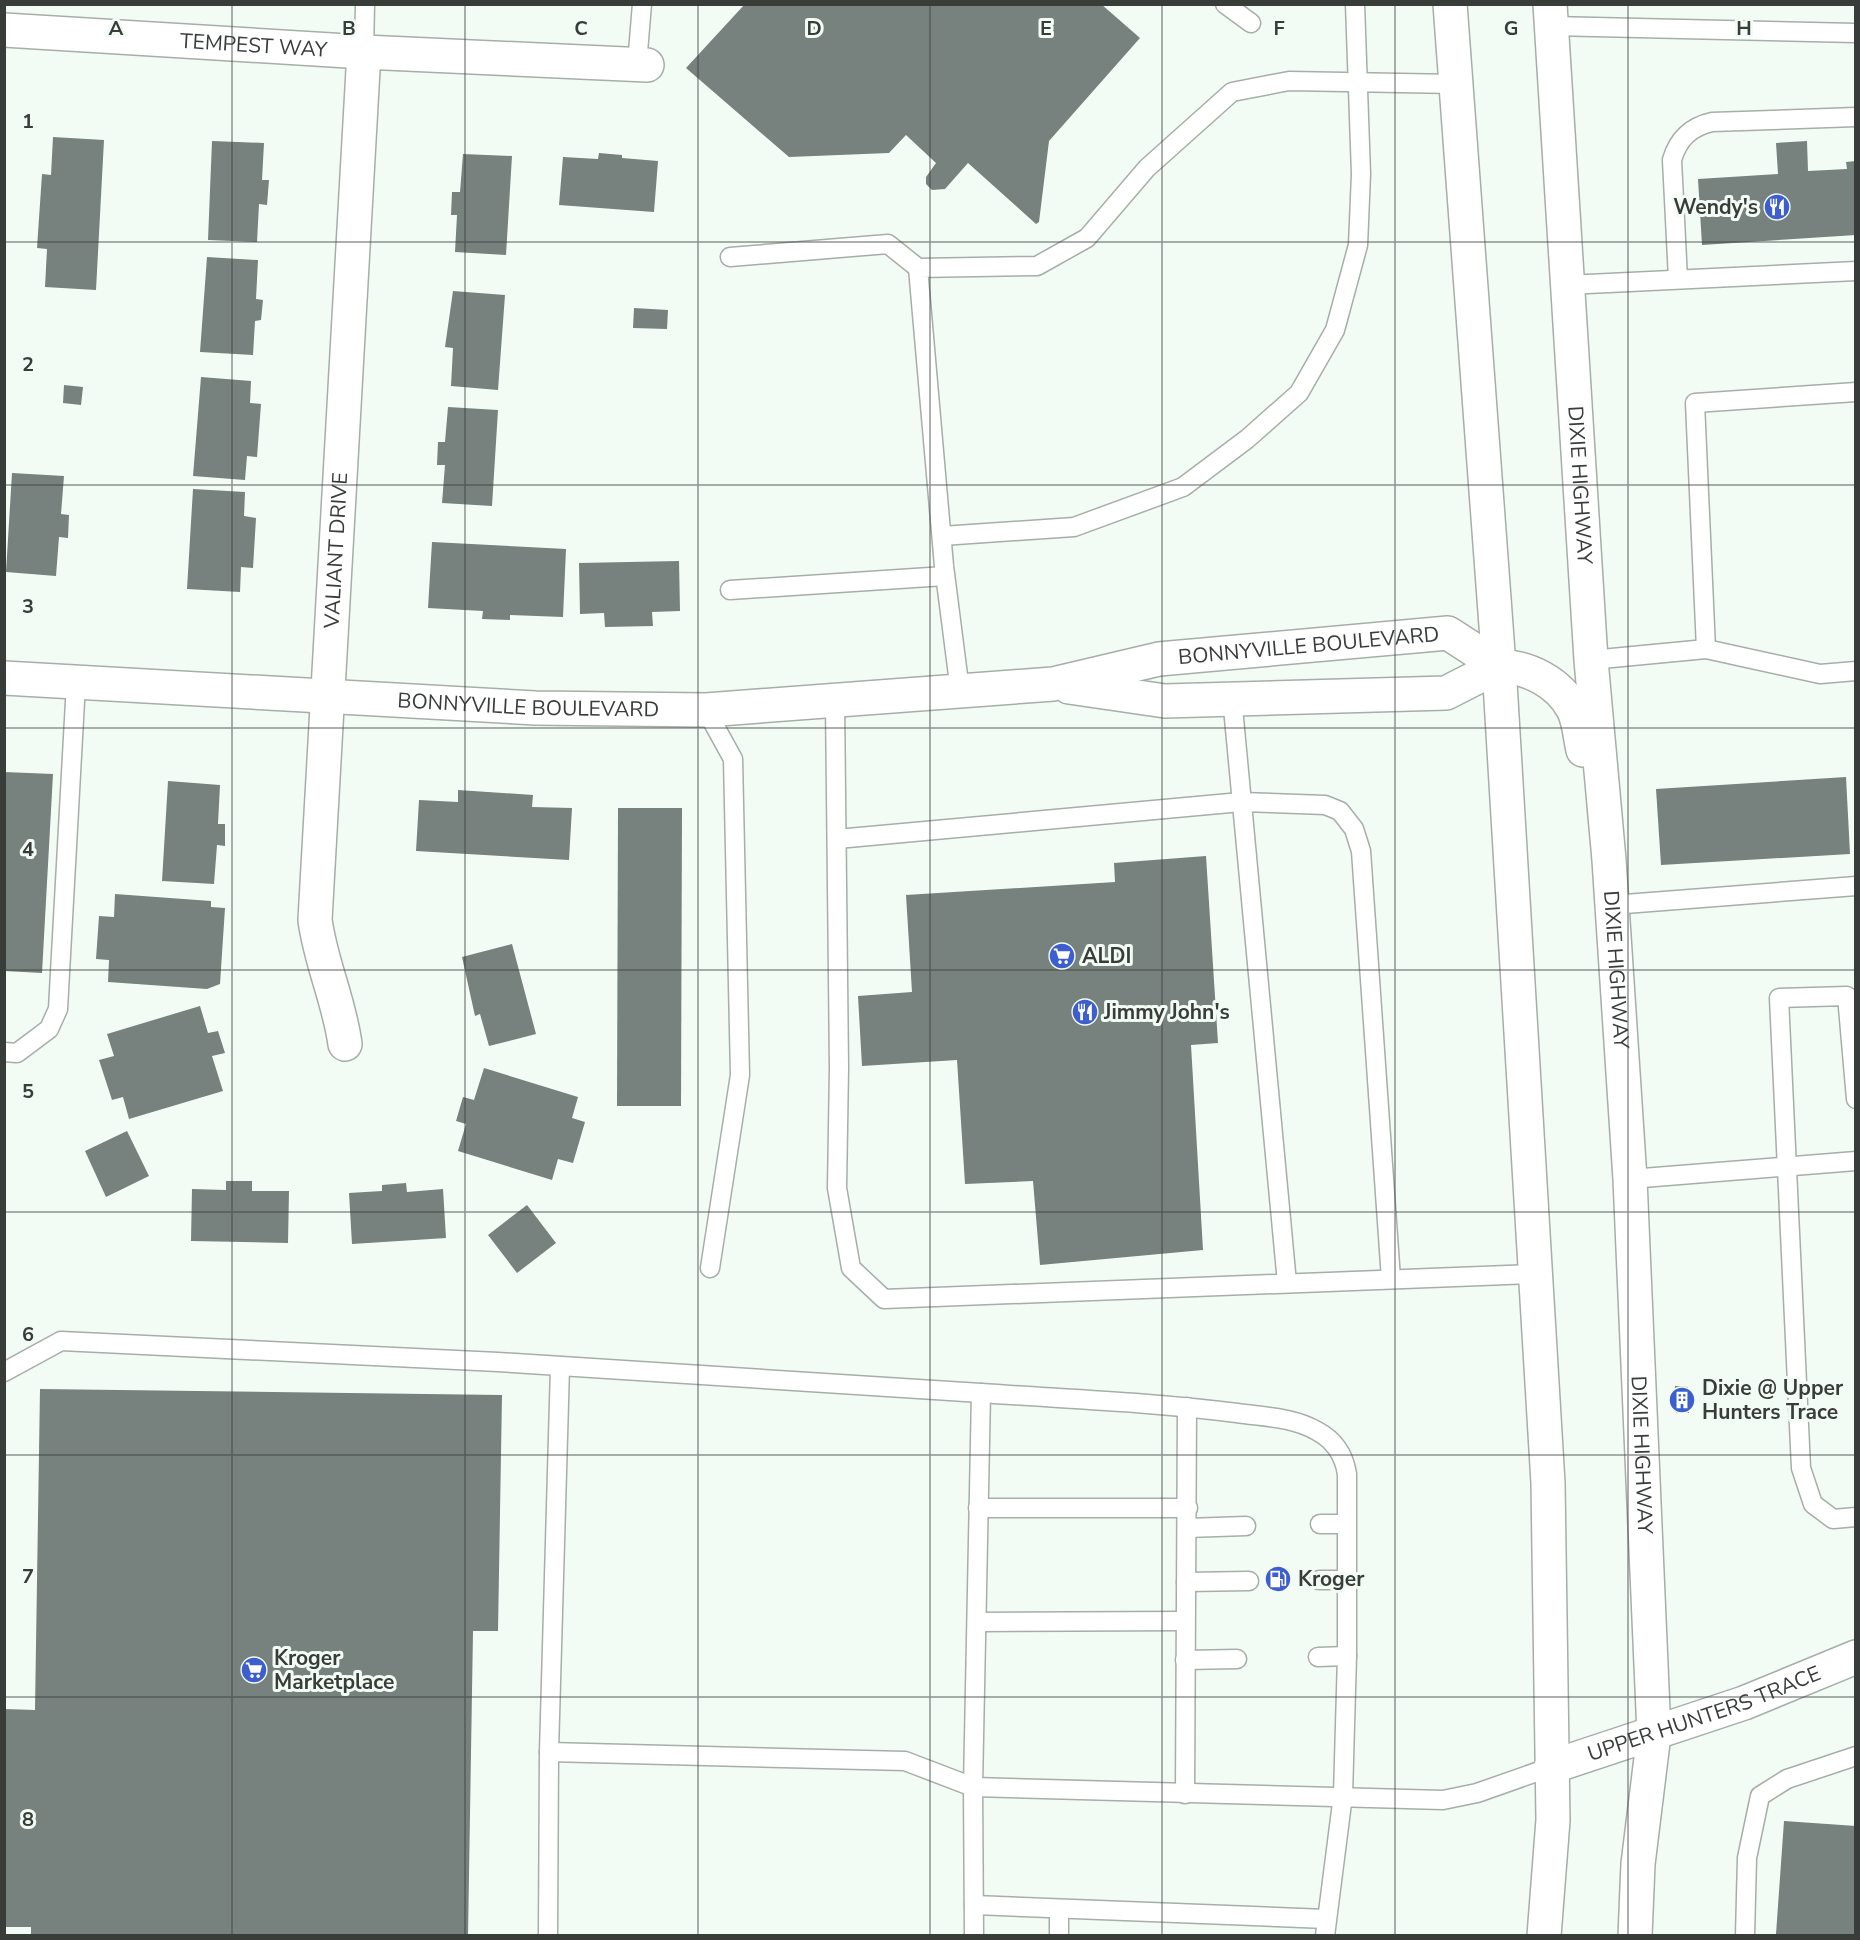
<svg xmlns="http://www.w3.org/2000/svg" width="1860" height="1940" viewBox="0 0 1860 1940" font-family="'Nunito Sans',sans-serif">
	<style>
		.building { fill: #77817d }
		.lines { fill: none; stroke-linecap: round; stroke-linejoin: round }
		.lane-casing { stroke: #a6aea7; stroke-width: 21 }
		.street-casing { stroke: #a6aea7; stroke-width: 36 }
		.primary-casing { stroke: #a6aea7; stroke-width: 36 }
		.lane { stroke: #fff; stroke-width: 18 }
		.street { stroke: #fff; stroke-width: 33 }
		.primary { stroke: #fff; stroke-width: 33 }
		.grid { fill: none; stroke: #393d3a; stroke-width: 1.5; stroke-opacity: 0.55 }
		.labels { text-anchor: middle; stroke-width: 6; stroke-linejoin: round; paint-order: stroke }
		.street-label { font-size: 21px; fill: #393d3a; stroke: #f3fcf4 }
		.poi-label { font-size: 21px; font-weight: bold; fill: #393d3a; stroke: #f3fcf4; text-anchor: start }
		.grid-label { font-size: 20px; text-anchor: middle; font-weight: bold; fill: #393d3a; stroke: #f3fcf4; stroke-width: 6; stroke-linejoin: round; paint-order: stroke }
	</style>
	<rect width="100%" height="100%" fill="#f3fcf4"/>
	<!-- building -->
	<g class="building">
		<path d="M745 4H1101L1140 38 1049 141 1039 222 1036 224 968 163 945 189 932 190 926 184V177L936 163 906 135 889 153 789 157 686 68Z"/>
		<path d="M53 137 104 140 96 290 45 287 47 249 37 248 42 174 51 175Z"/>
		<path d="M212 141 264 143 262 180H269L267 205 259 204 257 242 208 240Z"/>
		<path d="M1807 141 1808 171 1847 169 1846 162 1856 161V235L1702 245 1698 179 1778 174 1776 143Z"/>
		<path d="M599 153 622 155V158L658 161 654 212 559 205 563 157 598 159Z"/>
		<path d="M463 154 512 156 506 255 455 252 457 215H451L452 192H460Z"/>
		<path d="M207 257 258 260 256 299 263 300 261 320 255 321 253 355 200 352Z"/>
		<path d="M453 291 505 295 498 390 451 386 453 348 445 347Z"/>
		<path d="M634 308 668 310 667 329 633 328Z"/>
		<path d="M201 377 251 381 250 403 261 404 257 457 247 456 245 480 193 476Z"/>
		<path d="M64 385 83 387 81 405 63 403Z"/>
		<path d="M448 407 498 410 492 506 442 503 445 465H437L438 442H445Z"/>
		<path d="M12 473 64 476 61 514 69 515 68 538 59 537 56 576 6 572Z"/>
		<path d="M193 489 245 492 244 516 256 518 253 568 241 567 240 592 187 589Z"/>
		<path d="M432 542 566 549 563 617 510 615V620L482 619 483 611 428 608Z"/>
		<path d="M679 561 680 611 652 612 653 626 605 627 604 613 580 614 579 563Z"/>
		<path d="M4 772 53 774 42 973 4 971Z"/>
		<path d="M1846 777 1850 854 1661 865 1656 789Z"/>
		<path d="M168 781 220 785 218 824H225V846L217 845 214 884 162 881Z"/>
		<path d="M458 790 533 795 532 807 572 808 569 860 416 851 419 800 458 802Z"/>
		<path d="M618 808H682L681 1106H617Z"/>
		<path d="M1206 856 1218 1043 1191 1045 1203 1250 1040 1265 1033 1181 965 1184 957 1060 862 1066 858 996 912 992 906 895 1115 882 1114 863Z"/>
		<path d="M115 894 211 901V907L225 908 220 984 207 989 108 982 109 960 96 959 99 916 114 917Z"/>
		<path d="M512 944 536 1034 489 1046 480 1014 475 1016 462 957Z"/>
		<path d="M200 1006 208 1033 218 1031 225 1053 212 1056 223 1091 129 1119 123 1097 112 1100 99 1060 114 1056 107 1034Z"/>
		<path d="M484 1068 578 1097 572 1118 585 1122 573 1163 558 1159 552 1180 458 1151 466 1124 456 1121 463 1097 474 1100Z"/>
		<path d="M127 1131 149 1176 106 1197 85 1151Z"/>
		<path d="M226 1181H252V1191H289L288 1243 191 1241 192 1189 226 1190Z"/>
		<path d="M406 1183 407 1192 443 1189 446 1238 352 1244 349 1193 382 1191V1185Z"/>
		<path d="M527 1205 556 1243 517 1273 488 1235Z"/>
		<path d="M1675 1386 1688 1387 1689 1413H1676Z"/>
		<path d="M40 1389 502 1395 498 1631H473L468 1936H31V1927H4V1709L35 1710Z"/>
		<path d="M1784 1821 1856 1826V1936L1776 1934Z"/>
	</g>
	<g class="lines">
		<defs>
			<g id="lane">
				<path d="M1225 4 1251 23"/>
				<path d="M1551 26 1856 33"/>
				<path d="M364 52 365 4"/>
				<path d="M637 64 642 4"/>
				<path d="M730 257 888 244 918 268"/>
				<path d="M1678 279 1672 160C1678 139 1690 127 1712 122L1856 117"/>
				<path d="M1567 285 1856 271"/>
				<path d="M942 536 1074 527 1183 487 1247 439 1299 393 1335 330 1358 245 1361 174 1355 4"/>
				<path d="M730 590 945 576"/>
				<path d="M1706 649 1695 403 1856 392"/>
				<path d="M1591 660 1706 649 1820 674 1856 671"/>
				<path d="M960 691 944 566 918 268 1037 266 1087 238 1147 168 1232 92 1289 81 1455 84"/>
				<path d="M1232 697 1287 1283"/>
				<path d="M835 701 839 1068 837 1188 851 1268 884 1299 1535 1274"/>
				<path d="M706 710 733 759 740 1075 710 1268"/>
				<path d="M837 839 1241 802 1325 805 1340 811 1354 829 1361 851 1391 1279"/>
				<path d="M1612 905 1856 886"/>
				<path d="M4 1052 17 1053 49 1029 58 1009 76 683"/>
				<path d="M1856 1099 1847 996 1779 998 1801 1468 1813 1504 1833 1519 1856 1517"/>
				<path d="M1630 1179 1856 1161"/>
				<path d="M4 1372 61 1341 498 1362 981 1393 973 1787 974 1936"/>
				<path d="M981 1393C1066 1399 1152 1402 1237 1413 1264 1417 1293 1417 1317 1431 1334 1440 1344 1455 1347 1474V1656L1343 1795 1325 1936"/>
				<path d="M978 1508H1188"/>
				<path d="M1320 1524H1346"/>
				<path d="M1187 1528 1246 1526"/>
				<path d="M1319 1580H1347"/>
				<path d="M1186 1582 1249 1581"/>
				<path d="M977 1622 1185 1621"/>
				<path d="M1318 1657 1347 1656"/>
				<path d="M1185 1660 1237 1659"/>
				<path d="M549 1752 905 1761 973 1787 1443 1800 1477 1793 1551 1767"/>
				<path d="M1185 1794 1187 1407"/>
				<path d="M974 1905 1326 1919"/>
				<path d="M548 1936 549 1752 560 1367"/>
				<path d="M1059 1936V1909"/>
				<path d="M1745 1936 1747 1858 1760 1796 1787 1779 1856 1756"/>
			</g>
			<g id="street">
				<path id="s1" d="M4 30 364 52 647 65"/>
				<path id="s2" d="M4 678 535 708 706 710 1053 684 1159 659 1448 633 1499 666"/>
				<path d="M1069 687 1165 701 1446 693 1499 666"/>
				<path id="s3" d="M345 1044C339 1000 321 964 315 920L364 52"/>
				<path id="s4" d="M1551 1767 1744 1703 1856 1657"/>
			</g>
			<g id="primary">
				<path d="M1450 4 1499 666 1548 1483 1553 1820 1544 1936"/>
				<path id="s5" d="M1550 4 1591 660 1609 860 1630 1179 1654 1734 1638 1864 1635 1936"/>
				<path d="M1499 666C1528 667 1559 682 1573 709 1579 720 1580 737 1583 750"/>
			</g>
		</defs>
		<!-- lane casing -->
		<use href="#lane" class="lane-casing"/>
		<!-- street casing -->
		<use href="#street" class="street-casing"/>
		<!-- primary casing -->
		<use href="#primary" class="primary-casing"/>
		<!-- lane -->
		<use href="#lane" class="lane"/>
		<!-- street -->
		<use href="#street" class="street"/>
		<!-- primary -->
		<use href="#primary" class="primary"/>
	</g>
	<!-- grid -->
	<path class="grid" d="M232 4V1936M465 4V1936M698 4V1936M930 4V1936M1162 4V1936M1395 4V1936M1628 4V1936M4 242H1856M4 485H1856M4 728H1856M4 970H1856M4 1212H1856M4 1455H1856M4 1697H1856"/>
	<!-- icons -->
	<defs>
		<symbol id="restaurant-disc" viewBox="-11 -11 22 22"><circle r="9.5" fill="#3c5ecf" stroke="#f3fcf4"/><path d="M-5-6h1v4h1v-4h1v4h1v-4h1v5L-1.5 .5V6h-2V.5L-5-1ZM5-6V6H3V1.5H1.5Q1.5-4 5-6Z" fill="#fff"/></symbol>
		<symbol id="supermarket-disc" viewBox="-11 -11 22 22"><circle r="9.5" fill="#3c5ecf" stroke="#f3fcf4"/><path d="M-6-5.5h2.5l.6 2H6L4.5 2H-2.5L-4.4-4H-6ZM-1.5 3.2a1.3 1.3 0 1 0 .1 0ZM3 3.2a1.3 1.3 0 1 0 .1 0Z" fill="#fff"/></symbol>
		<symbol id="building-disc" viewBox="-11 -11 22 22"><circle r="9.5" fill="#3c5ecf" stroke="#f3fcf4"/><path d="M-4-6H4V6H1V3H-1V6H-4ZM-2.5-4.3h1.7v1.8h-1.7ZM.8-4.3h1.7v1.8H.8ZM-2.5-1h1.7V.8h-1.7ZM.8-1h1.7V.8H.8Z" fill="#fff"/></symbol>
		<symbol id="fuel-disc" viewBox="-11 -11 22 22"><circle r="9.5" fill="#3c5ecf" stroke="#f3fcf4"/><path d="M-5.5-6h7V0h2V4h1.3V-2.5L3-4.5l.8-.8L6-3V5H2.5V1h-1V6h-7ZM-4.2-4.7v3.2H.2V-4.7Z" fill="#fff"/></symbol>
	</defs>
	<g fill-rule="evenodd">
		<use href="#restaurant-disc" x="1762" y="192" width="30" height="30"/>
		<use href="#supermarket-disc" x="1047" y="941" width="30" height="30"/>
		<use href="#restaurant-disc" x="1070" y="997" width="30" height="30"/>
		<use href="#building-disc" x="1667" y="1385" width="30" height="30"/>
		<use href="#fuel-disc" x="1263" y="1564" width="30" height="30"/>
		<use href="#supermarket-disc" x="239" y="1655" width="30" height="30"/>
	</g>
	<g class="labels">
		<!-- street labels -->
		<g class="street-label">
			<text dy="7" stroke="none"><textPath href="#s1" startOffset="250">TEMPEST WAY</textPath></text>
			<text dy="7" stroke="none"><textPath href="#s5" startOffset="482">DIXIE HIGHWAY</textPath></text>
			<text dy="7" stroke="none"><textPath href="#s3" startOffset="498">VALIANT DRIVE</textPath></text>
			<text dy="7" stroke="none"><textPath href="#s2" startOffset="1310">BONNYVILLE BOULEVARD</textPath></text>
			<text dy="7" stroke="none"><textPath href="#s2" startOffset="525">BONNYVILLE BOULEVARD</textPath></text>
			<text dy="7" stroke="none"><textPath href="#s5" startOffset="968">DIXIE HIGHWAY</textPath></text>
			<text dy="7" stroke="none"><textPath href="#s5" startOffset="1454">DIXIE HIGHWAY</textPath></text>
			<text dy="7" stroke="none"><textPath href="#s4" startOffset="162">UPPER HUNTERS TRACE</textPath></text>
		</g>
		<!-- poi labels -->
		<g class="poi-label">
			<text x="1758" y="214" text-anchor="end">Wendy's</text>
			<text x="1082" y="963">ALDI</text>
			<text x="1104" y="1019">Jimmy John's</text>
			<text x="1702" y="1395">Dixie @ Upper<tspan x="1702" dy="24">Hunters Trace</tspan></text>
			<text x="1298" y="1586">Kroger</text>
			<text x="274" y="1665">Kroger<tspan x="274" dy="24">Marketplace</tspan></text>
		</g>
	</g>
	<g class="grid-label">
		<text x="116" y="35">A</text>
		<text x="349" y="35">B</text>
		<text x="581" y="35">C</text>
		<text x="814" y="35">D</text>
		<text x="1046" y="35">E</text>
		<text x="1279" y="35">F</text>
		<text x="1511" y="35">G</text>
		<text x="1744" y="35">H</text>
		<text x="28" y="128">1</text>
		<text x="28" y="371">2</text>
		<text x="28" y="613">3</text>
		<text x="28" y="856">4</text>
		<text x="28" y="1098">5</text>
		<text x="28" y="1341">6</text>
		<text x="28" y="1583">7</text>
		<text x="28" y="1826">8</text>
	</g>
	<!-- border -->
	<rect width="1860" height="1940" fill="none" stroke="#393d3a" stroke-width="12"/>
</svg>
